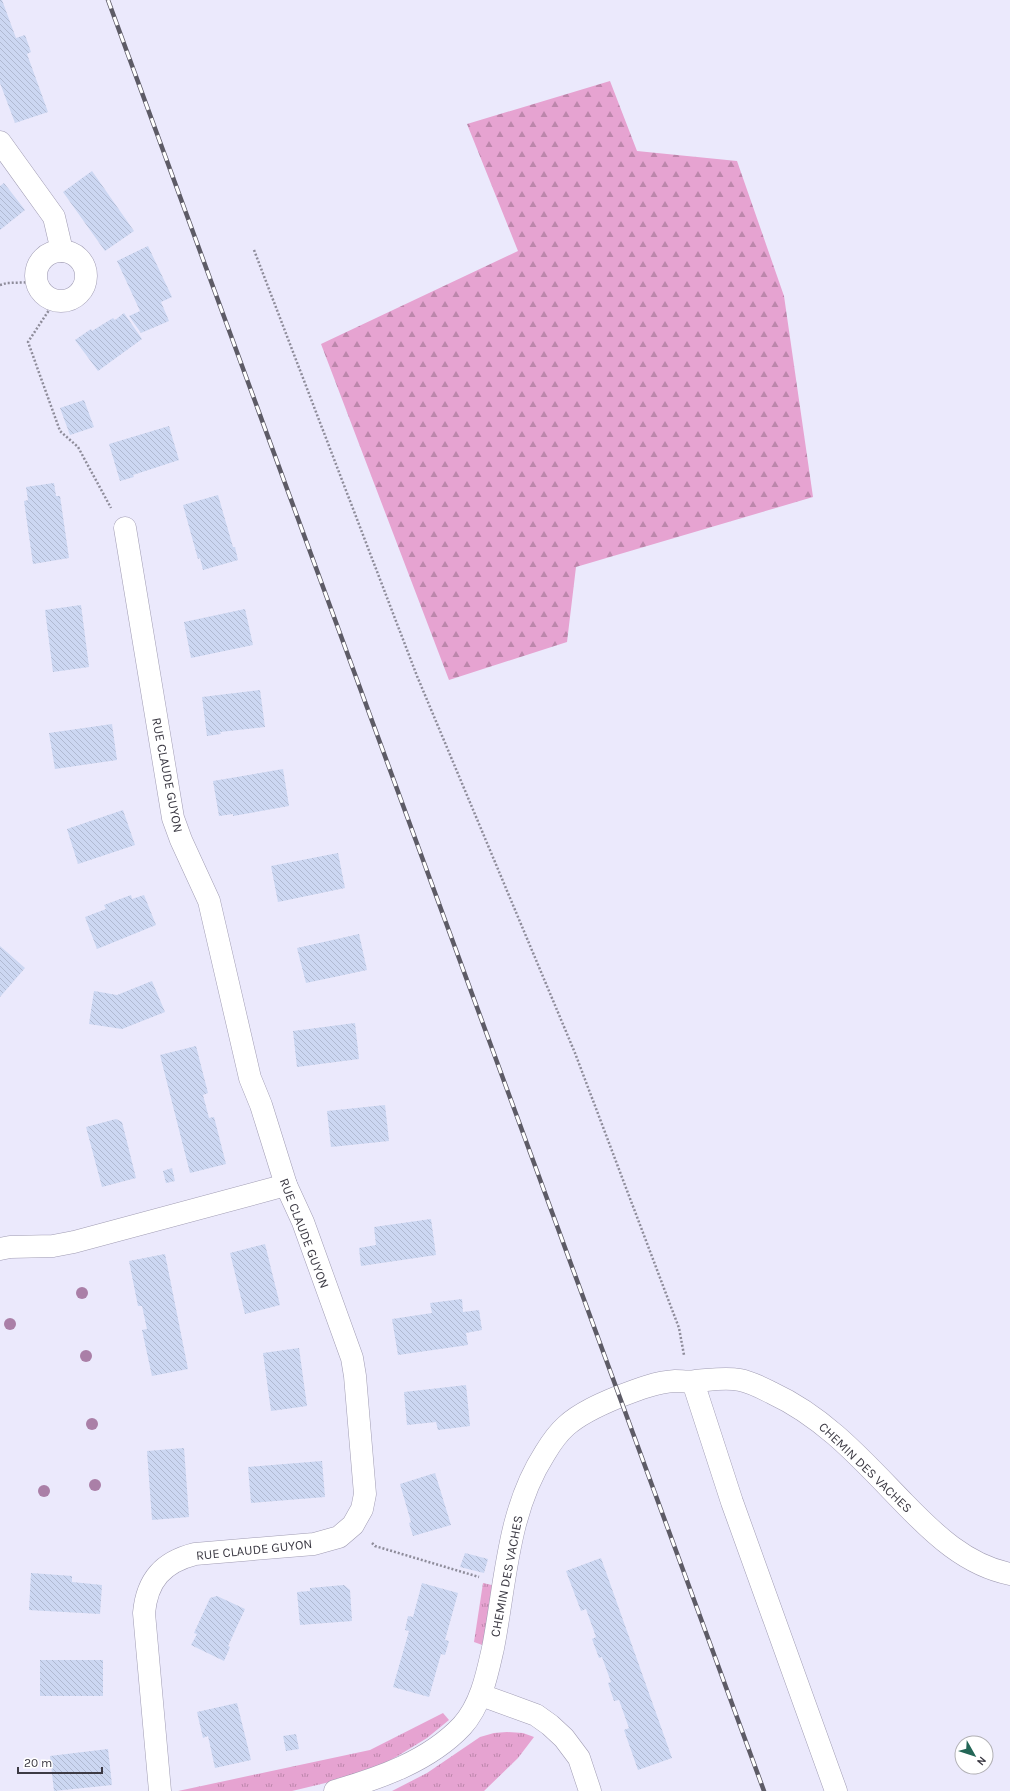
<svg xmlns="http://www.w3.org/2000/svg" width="1010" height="1791" viewBox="0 0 1010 1791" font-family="Karla,sans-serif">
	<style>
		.grass { fill: url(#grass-tufts) }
		.forest { fill: url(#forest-firs) }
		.building { fill: url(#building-back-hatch) }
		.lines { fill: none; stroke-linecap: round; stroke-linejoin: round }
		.minor-casing { stroke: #a09cb3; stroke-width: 23 }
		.path { stroke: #8e8c9a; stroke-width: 2.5; stroke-dasharray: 2 2; stroke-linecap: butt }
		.minor { stroke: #fff; stroke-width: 22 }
		.rail-casing { stroke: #5d5b66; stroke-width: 4.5 }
		.rail { stroke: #fff; stroke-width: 3; stroke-dasharray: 9; stroke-linecap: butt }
		.tree { fill: #aa7fa7 }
		.labels { text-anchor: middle; stroke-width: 3; stroke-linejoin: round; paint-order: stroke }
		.street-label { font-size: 13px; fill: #3c3a44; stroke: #fff }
	</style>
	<defs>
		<pattern id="grass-tufts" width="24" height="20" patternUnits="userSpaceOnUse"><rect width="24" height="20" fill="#e6a3d1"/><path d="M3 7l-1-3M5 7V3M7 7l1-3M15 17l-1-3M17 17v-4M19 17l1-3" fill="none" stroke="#bc86ab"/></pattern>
		<pattern id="forest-firs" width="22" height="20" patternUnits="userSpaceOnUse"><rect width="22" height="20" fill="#e6a3d1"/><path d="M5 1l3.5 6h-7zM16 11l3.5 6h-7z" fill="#bc86ab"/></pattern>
		<pattern id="building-back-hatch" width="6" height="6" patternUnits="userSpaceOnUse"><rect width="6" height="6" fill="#ccd7f2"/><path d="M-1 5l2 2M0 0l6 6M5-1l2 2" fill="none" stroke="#b0b9d1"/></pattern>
	</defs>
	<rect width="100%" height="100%" fill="#ebe9fc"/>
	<!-- grass -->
	<g class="grass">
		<path d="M483 1583 496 1586 485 1646 474 1642Z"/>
		<path d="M443 1713 449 1720 427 1738 396 1757 381 1765 342 1779 292 1791H178L370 1750Z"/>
		<path d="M507 1732 523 1733 534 1737 518 1758 484 1791H392L427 1773 480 1737 494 1733Z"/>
	</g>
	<!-- forest -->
	<path class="forest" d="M610 81 637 151 737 161 784 296 813 497 576 567 567 642 449 680 321 344 518 251 467 124Z"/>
	<!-- building -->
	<g class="building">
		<path d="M0 0H2L16 38 25 35 31 52 27 54 48 112 15 123 0 83Z"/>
		<path d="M92 171 134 231 105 251 63 192Z"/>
		<path d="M4 183 25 210 0 230V186Z"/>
		<path d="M148 246 172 297 161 302 169 321 141 333 129 316 140 311 117 261Z"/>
		<path d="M124 313 142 339 98 371 75 340 91 329 92 331 113 318 115 320Z"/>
		<path d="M84 400 94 427 70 435 60 408Z"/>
		<path d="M169 426 179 460 133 475 134 477 120 481 109 444Z"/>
		<path d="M54 483 56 496H60L69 558 33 564 24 501 28 500 26 487Z"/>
		<path d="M218 495 233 547H235L238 560 203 570 200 558 198 559 183 505Z"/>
		<path d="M81 605 89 667 53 672 45 610Z"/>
		<path d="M245 609 253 645 191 658 184 622Z"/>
		<path d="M260 690 265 727 220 732 221 734 207 736 202 697Z"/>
		<path d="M112 724 117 760 55 769 49 733Z"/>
		<path d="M283 769 289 806 233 816V814L219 816 213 781Z"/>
		<path d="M123 810 135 845 78 864 67 829Z"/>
		<path d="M338 853 345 888 278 902 271 866Z"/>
		<path d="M131 895 132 899 144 895 156 925 97 949 85 917 106 909 104 905Z"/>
		<path d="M359 934 367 970 306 983 297 948Z"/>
		<path d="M0 946 25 968 0 997Z"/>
		<path d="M152 981 165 1012 122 1029 89 1024 94 991 117 995Z"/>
		<path d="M355 1023 359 1059 297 1067 293 1031Z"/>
		<path d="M196 1046 208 1093 203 1095 209 1118 214 1117 226 1164 190 1173 160 1055Z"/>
		<path d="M385 1105 389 1141 331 1147 327 1111Z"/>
		<path d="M116 1119 122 1122 136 1178 102 1187 86 1127Z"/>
		<path d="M172 1168 175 1181 166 1183 163 1171Z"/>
		<path d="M431 1219 436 1255 361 1266 359 1248 376 1245 374 1227Z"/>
		<path d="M265 1244 280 1305 245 1314 230 1253Z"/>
		<path d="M165 1254 188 1369 152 1376 142 1330 147 1329 142 1306H138L129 1261Z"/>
		<path d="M462 1299 463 1312 479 1310 482 1330 466 1333 468 1345 398 1355 392 1319 432 1313 430 1303Z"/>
		<path d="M299 1348 307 1406 271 1411 263 1353Z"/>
		<path d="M466 1385 470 1426 438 1430 436 1422 407 1425 404 1392Z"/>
		<path d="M184 1448 189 1517 152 1520 147 1451Z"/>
		<path d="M322 1461 325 1497 251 1503 248 1467Z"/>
		<path d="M435 1473 451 1525 413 1536 409 1523 411 1522 400 1484Z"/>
		<path d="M465 1553 488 1559 484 1573 460 1567Z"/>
		<path d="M601 1558 672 1758 638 1770 624 1730 629 1728 619 1700 614 1701 608 1683 611 1682 602 1657 599 1658 592 1639 596 1637 586 1609 581 1611 566 1571Z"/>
		<path d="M31 1573 72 1576V1582L102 1585 100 1614 29 1610Z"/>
		<path d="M422 1583 458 1593 445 1640 449 1641 445 1655 441 1654 429 1697 393 1687 409 1631 405 1630 408 1616 413 1617Z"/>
		<path d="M344 1585 350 1590 352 1621 300 1625 297 1592 310 1591V1588Z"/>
		<path d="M217 1596 245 1609 228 1646 230 1647 224 1661 191 1645 197 1634 194 1633 210 1598Z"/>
		<rect x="40" y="1660" width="63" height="36"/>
		<path d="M237 1703 251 1760 215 1768 208 1736 203 1738 197 1712Z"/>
		<path d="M296 1734 299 1749 286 1751 283 1736Z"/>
		<path d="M108 1749 112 1785 54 1791 50 1756Z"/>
	</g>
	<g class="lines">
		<defs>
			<g id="minor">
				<path d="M0 142 54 217 62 251"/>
				<circle cx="61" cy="276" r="25"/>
				<path d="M125 528 173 818 181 840 209 901 250 1078 261 1105 286 1185 303 1222 352 1358 355 1376 365 1494 362 1509 353 1525 339 1537 314 1544 195 1554C163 1562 147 1580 144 1613L160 1791"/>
				<path d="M0 1249 10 1247 53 1246 74 1242 286 1185"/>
				<path d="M693 1382 732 1502 836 1791"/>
				<path d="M481 1695 536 1715 550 1725 564 1738 579 1758 590 1791"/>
				<path d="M335 1791C380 1778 429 1761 462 1726 481 1705 487 1675 493 1648 506 1582 507 1512 545 1453 551 1443 557 1434 566 1426 580 1413 601 1404 618 1397 636 1390 656 1382 675 1381 682 1381 689 1382 695 1381 710 1380 725 1377 740 1380 751 1382 762 1388 772 1393 826 1418 864 1462 904 1503 934 1534 966 1565 1010 1574"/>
			</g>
		</defs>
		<!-- minor casing -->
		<use href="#minor" class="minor-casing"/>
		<!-- path -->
		<g class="path">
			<path d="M254 250 417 676 575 1053 679 1328 684 1355"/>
			<path d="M0 285 7 283 36 282"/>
			<path d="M55 301 28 342 60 431 78 447 111 508"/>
			<path d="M372 1543 375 1546 479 1577"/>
		</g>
		<!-- minor -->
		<use href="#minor" class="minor"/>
		<defs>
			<path id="rail" d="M108 0 764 1791"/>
		</defs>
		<!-- rail casing -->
		<use href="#rail" class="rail-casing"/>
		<!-- rail -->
		<use href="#rail" class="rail"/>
	</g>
	<!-- trees -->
	<g class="tree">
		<circle cx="82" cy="1293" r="6"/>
		<circle cx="10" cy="1324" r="6"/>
		<circle cx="86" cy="1356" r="6"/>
		<circle cx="92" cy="1424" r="6"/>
		<circle cx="95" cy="1485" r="6"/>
		<circle cx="44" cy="1491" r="6"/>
	</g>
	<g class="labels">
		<!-- street labels -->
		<g class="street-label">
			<text transform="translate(168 775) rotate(79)" y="5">RUE CLAUDE GUYON</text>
			<text transform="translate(305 1233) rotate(69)" y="5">RUE CLAUDE GUYON</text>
			<text transform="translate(866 1467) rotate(44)" y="5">CHEMIN DES VACHES</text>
			<text transform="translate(254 1549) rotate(-6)" y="5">RUE CLAUDE GUYON</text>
			<text transform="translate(506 1576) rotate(-79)" y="5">CHEMIN DES VACHES</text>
		</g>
	</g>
	<!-- north arrow -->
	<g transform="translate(974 1755) rotate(129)"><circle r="19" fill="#ffffff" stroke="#b1b0b4"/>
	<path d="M0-3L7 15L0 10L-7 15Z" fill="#236656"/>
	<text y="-6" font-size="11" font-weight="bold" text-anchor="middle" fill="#3c3a44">N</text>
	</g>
	<!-- scale -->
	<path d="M18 1767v6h84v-6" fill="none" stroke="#3c3a44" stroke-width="2"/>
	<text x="24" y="1767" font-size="12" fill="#3c3a44" stroke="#ffffff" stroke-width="3" paint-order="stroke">20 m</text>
</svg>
